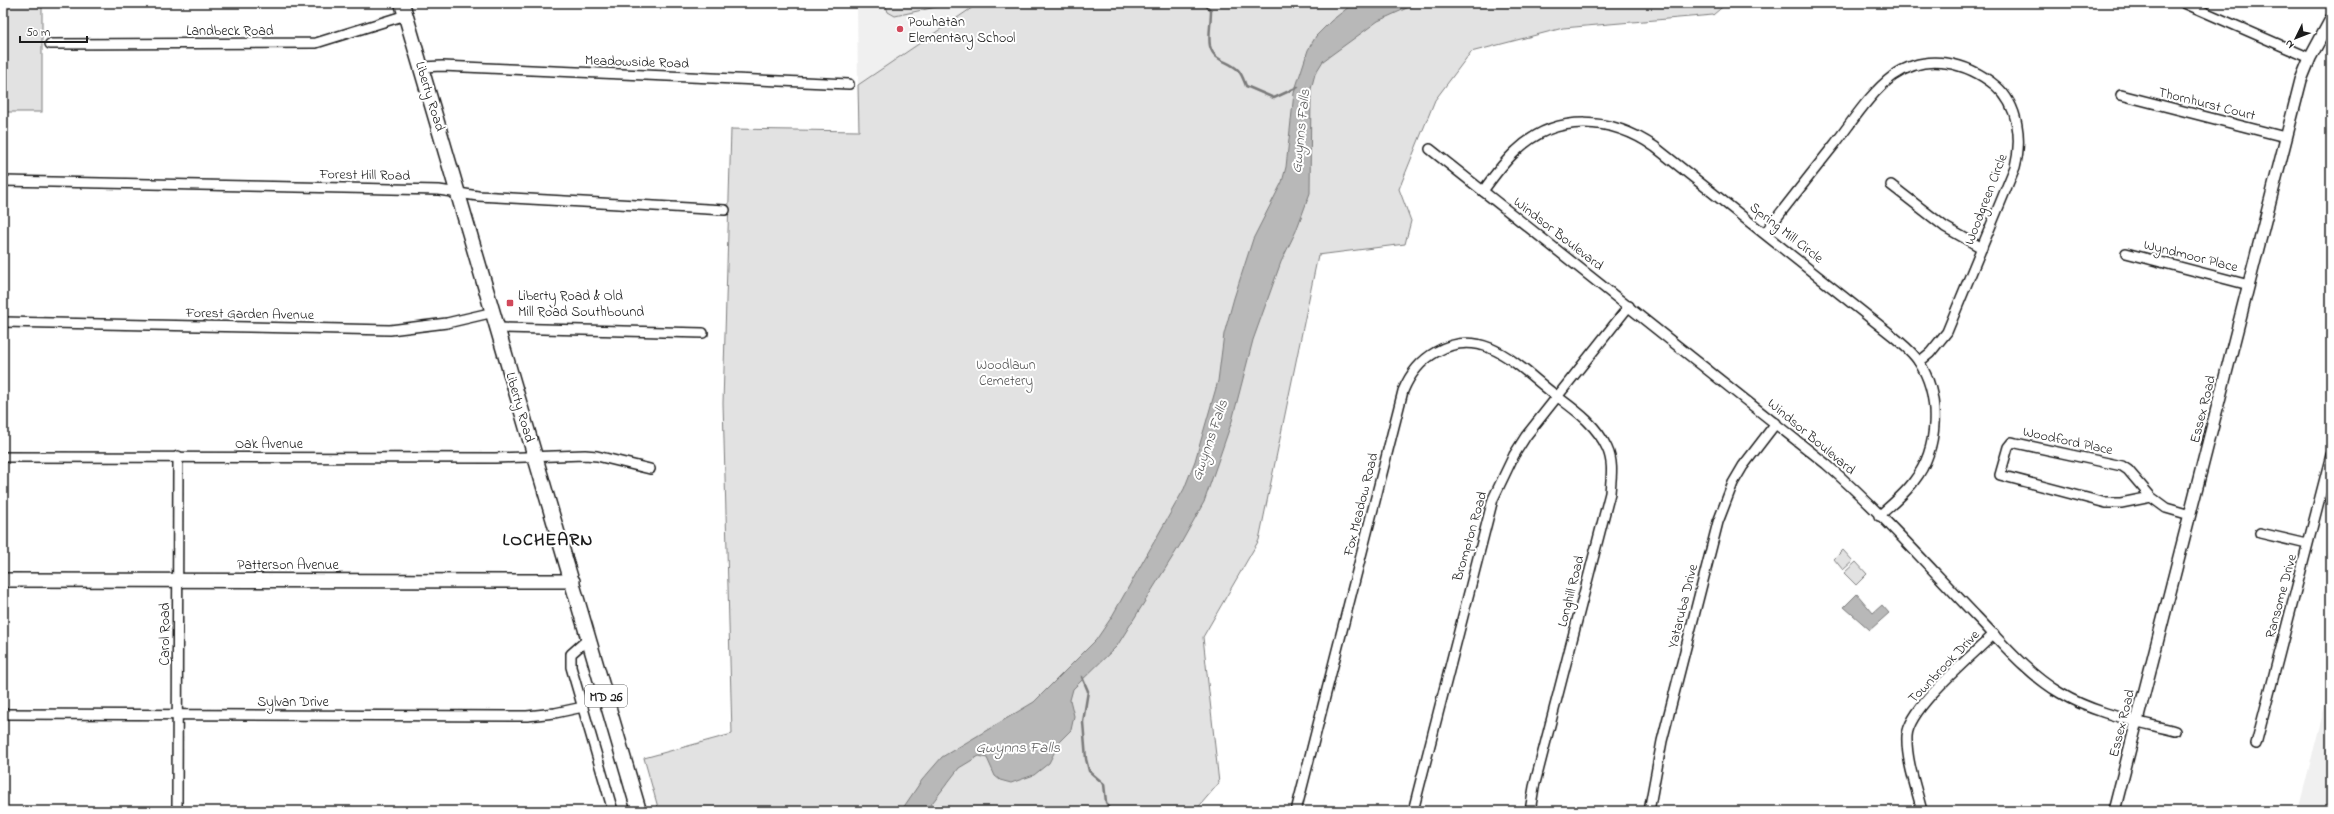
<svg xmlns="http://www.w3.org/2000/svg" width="2334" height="814" viewBox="0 0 2334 814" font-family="'Indie Flower',sans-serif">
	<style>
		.built { fill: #f0f0f0 }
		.green { fill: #e2e2e2; stroke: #7f7f7f }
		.water { fill: #b8b8b8; stroke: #7a7a7a }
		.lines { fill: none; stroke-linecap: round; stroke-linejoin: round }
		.stream { stroke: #7a7a7a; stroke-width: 2.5 }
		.minor-casing { stroke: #1c1c1c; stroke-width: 12 }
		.tertiary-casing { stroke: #1c1c1c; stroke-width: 14 }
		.secondary-casing { stroke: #1c1c1c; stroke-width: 16 }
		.primary-casing { stroke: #1c1c1c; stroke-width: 17 }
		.minor { stroke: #fff; stroke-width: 9 }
		.tertiary { stroke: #fff; stroke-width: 11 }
		.secondary { stroke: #fff; stroke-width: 13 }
		.primary { stroke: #fff; stroke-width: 14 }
		.poi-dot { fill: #d1495b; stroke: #fff; stroke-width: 1.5 }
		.labels { text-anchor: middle; stroke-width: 4; stroke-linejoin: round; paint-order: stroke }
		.shield { fill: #fff; stroke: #606060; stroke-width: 1 }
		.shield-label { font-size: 13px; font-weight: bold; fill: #1c1c1c }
		.poi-label { font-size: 14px; fill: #1c1c1c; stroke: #fff; text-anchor: start }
		.street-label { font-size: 14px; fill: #1c1c1c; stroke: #fff }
		.park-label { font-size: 14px; fill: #575757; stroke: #fff }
		.water-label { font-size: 15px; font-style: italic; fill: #5a5a5a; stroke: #fff }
		.district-label { font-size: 18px; font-weight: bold; letter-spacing: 1px; fill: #1c1c1c; stroke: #fff }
	</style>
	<rect width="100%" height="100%" fill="#fff"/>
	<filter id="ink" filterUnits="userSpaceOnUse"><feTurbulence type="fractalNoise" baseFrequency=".025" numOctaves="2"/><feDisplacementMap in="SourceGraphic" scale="8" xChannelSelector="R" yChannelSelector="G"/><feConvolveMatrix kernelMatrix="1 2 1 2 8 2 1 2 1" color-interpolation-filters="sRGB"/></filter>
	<g filter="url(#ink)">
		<!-- built -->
		<g class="built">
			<path d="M857 3H979L858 85Z"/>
			<path d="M2331 682V811H2298Z"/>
		</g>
		<!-- green -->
		<g class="green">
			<rect x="3" y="3" width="39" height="109"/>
			<path d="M885 3H954L895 16 888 12Z"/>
			<path d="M979 3H1727L1713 15 1563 28 1471 52 1435 100 1399 189 1411 221 1405 244 1318 255 1259 540 1203 637 1219 783 1195 811H659L644 758 732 734 723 403 731 129 859 131 858 85Z"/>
			<path d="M1843 550 1853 561 1843 570 1834 559Z"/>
			<path d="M1856 562 1867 574 1856 585 1844 573Z"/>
		</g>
		<!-- water -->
		<g class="water">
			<path d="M1361 3H1418L1378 21 1323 61 1315 74 1311 89 1310 193 1296 231 1281 262 1253 340 1232 421 1204 502 1180 545 1117 646 1073 689 1070 700 1074 716 1071 730 1060 741 1049 763 1034 775 1011 783 1000 780 995 776 987 758 979 756 959 768 926 811H901L922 780 942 757 1034 702 1096 640 1111 618 1184 489 1195 461 1218 381 1224 334 1234 298 1253 239 1282 182 1286 167 1294 93 1308 50 1316 36 1331 21 1350 6Z"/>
			<path d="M1857 594 1873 613 1882 605 1889 613 1870 630 1844 607Z"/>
		</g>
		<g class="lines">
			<!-- stream -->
			<g class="stream">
				<path d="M1204 3 1211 11C1211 22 1208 36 1210 46 1214 62 1228 60 1238 70 1242 74 1244 81 1246 86L1274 98 1298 87"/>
				<path d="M1082 677 1088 691 1083 722 1086 759 1089 771 1104 784 1106 802 1110 811"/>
			</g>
			<defs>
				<g id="minor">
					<path d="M2184 3 2310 58"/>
					<path d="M50 44 316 43 406 15"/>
					<path d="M422 67 442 66 849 84"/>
					<path d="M2121 95 2285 137"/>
					<path d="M1430 149 1826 464C1880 511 1928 566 1977 617 2003 644 2028 674 2060 693 2095 714 2136 721 2175 731"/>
					<path d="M3 181 439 190 478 196 725 210"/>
					<path d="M1891 185 1945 227 1982 248"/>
					<path d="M1483 191C1493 177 1503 163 1516 151 1556 112 1612 117 1655 147L1893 336C1902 344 1913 352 1919 362 1941 396 1939 449 1914 481 1905 494 1891 505 1879 516"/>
					<path d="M1765 233C1788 203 1811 174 1834 145 1852 122 1870 93 1893 76 1926 52 1967 62 1996 86 2019 106 2022 140 2015 167L1947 332 1930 353 1919 362"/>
					<path d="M2126 253 2249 285"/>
					<path d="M3 322 390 330 447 323 494 312"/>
					<path d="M499 328 703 333"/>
					<path d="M3 457 495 458 585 455 597 456 650 469"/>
					<path d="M2151 497 2128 470 2122 466 2016 443 2012 442 2008 447 2000 475 2106 503H2121L2151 497 2166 508 2190 515"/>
					<path d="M2260 533 2307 544"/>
					<path d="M589 638 571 654V667L613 811"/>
					<path d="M3 714 527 716 555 713 583 707"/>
					<path d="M2256 744 2331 455"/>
					<path d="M177 811 178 456"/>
					<path d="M1296 811 1403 391C1410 374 1420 361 1436 352 1482 326 1515 363 1550 391 1572 408 1595 422 1607 448 1614 463 1611 478 1610 493L1534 787 1530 811"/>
					<path d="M1413 811 1493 499 1514 455 1526 436 1629 306"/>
					<path d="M1649 811 1662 741 1718 522 1733 483 1743 466 1776 423"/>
					<path d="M1922 811C1916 787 1906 760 1907 736 1909 707 1972 656 1994 634"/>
				</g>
				<path id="tertiary" d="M2114 811 2301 80 2310 58 2331 19"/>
				<path id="secondary" d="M3 580 573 581"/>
				<path id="primary" d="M402 3 639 811"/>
			</defs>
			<!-- minor casing -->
			<use href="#minor" class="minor-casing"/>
			<!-- tertiary casing -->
			<use href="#tertiary" class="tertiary-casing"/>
			<!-- secondary casing -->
			<use href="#secondary" class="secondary-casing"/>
			<!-- primary casing -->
			<use href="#primary" class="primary-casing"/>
			<!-- minor -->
			<use href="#minor" class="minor"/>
			<!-- tertiary -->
			<use href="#tertiary" class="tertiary"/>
			<!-- secondary -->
			<use href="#secondary" class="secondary"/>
			<!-- primary -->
			<use href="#primary" class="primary"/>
		</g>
	</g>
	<!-- markers -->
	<g class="poi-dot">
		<circle cx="900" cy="29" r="4"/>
		<rect x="506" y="299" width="8" height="8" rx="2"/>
	</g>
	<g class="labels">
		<!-- shield labels -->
		<rect class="shield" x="585" y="685" width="42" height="22" rx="3"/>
		<g class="shield-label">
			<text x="606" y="701">MD 26</text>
		</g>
		<!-- poi labels -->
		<g class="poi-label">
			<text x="908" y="26">Powhatan<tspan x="908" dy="16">Elementary School</tspan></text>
			<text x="518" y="300">Liberty Road &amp; Old<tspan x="518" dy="16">Mill Road Southbound</tspan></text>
		</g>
		<!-- street labels -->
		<g class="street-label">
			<text x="230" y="35">Landbeck Road</text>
			<text transform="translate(637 61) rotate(2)" y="5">Meadowside Road</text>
			<text transform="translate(431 96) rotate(73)" y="5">Liberty Road</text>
			<text transform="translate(2207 103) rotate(14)" y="5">Thornhurst Court</text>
			<text transform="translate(365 174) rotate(1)" y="5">Forest Hill Road</text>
			<text transform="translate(1985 199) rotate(-69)" y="5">Woodgreen Circle</text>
			<text transform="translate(1787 232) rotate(38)" y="5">Spring Mill Circle</text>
			<text transform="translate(1559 233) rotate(38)" y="5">Windsor Boulevard</text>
			<text transform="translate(2191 255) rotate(14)" y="5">Wyndmoor Place</text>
			<text transform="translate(250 313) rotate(1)" y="5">Forest Garden Avenue</text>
			<text transform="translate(521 407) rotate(74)" y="5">Liberty Road</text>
			<text transform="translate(2202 409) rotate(-76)" y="5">Essex Road</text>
			<text transform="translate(1812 436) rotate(40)" y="5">Windsor Boulevard</text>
			<text transform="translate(2068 440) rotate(12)" y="5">Woodford Place</text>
			<text x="269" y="448">Oak Avenue</text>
			<text transform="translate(1360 504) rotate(-76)" y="5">Fox Meadow Road</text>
			<text transform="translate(1469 536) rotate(-74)" y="5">Brompton Road</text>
			<text x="288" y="569">Patterson Avenue</text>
			<text transform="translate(1570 591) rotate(-76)" y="5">Longhill Road</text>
			<text transform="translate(2280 596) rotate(-75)" y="5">Ransome Drive</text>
			<text transform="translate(1682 606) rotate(-76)" y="5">Yataruba Drive</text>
			<text transform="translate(164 634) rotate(-90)" y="5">Carol Road</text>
			<text transform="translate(1943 666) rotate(-46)" y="5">Townbrook Drive</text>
			<text x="293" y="706">Sylvan Drive</text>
			<text transform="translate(2121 723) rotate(-76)" y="5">Essex Road</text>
		</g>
		<!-- park labels -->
		<g class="park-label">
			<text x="1006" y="369">Woodlawn<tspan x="1006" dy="16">Cemetery</tspan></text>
		</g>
		<!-- water labels -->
		<g class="water-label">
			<text transform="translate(1300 131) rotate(-84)" y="5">Gwynns Falls</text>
			<text transform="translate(1209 440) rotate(-71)" y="5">Gwynns Falls</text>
			<text x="1018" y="752">Gwynns Falls</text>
		</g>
		<!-- district labels -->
		<g class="district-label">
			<text x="548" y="545">LOCHEARN</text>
		</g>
	</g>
	<!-- margin -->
	<rect width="2334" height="814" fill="none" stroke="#fff" stroke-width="16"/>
	<rect x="8" y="8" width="2318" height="798" fill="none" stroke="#1c1c1c" stroke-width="1.5" filter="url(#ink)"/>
	<!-- north arrow -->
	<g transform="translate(2296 38) rotate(227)" stroke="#ffffff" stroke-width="3" paint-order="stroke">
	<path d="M0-3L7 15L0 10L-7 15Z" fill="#1c1c1c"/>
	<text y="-6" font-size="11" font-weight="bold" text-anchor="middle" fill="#1c1c1c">N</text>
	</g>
	<!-- scale -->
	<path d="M20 36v6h67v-6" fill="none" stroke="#1c1c1c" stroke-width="2"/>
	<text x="26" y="36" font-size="12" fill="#1c1c1c" stroke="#ffffff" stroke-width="3" paint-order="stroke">50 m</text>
</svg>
